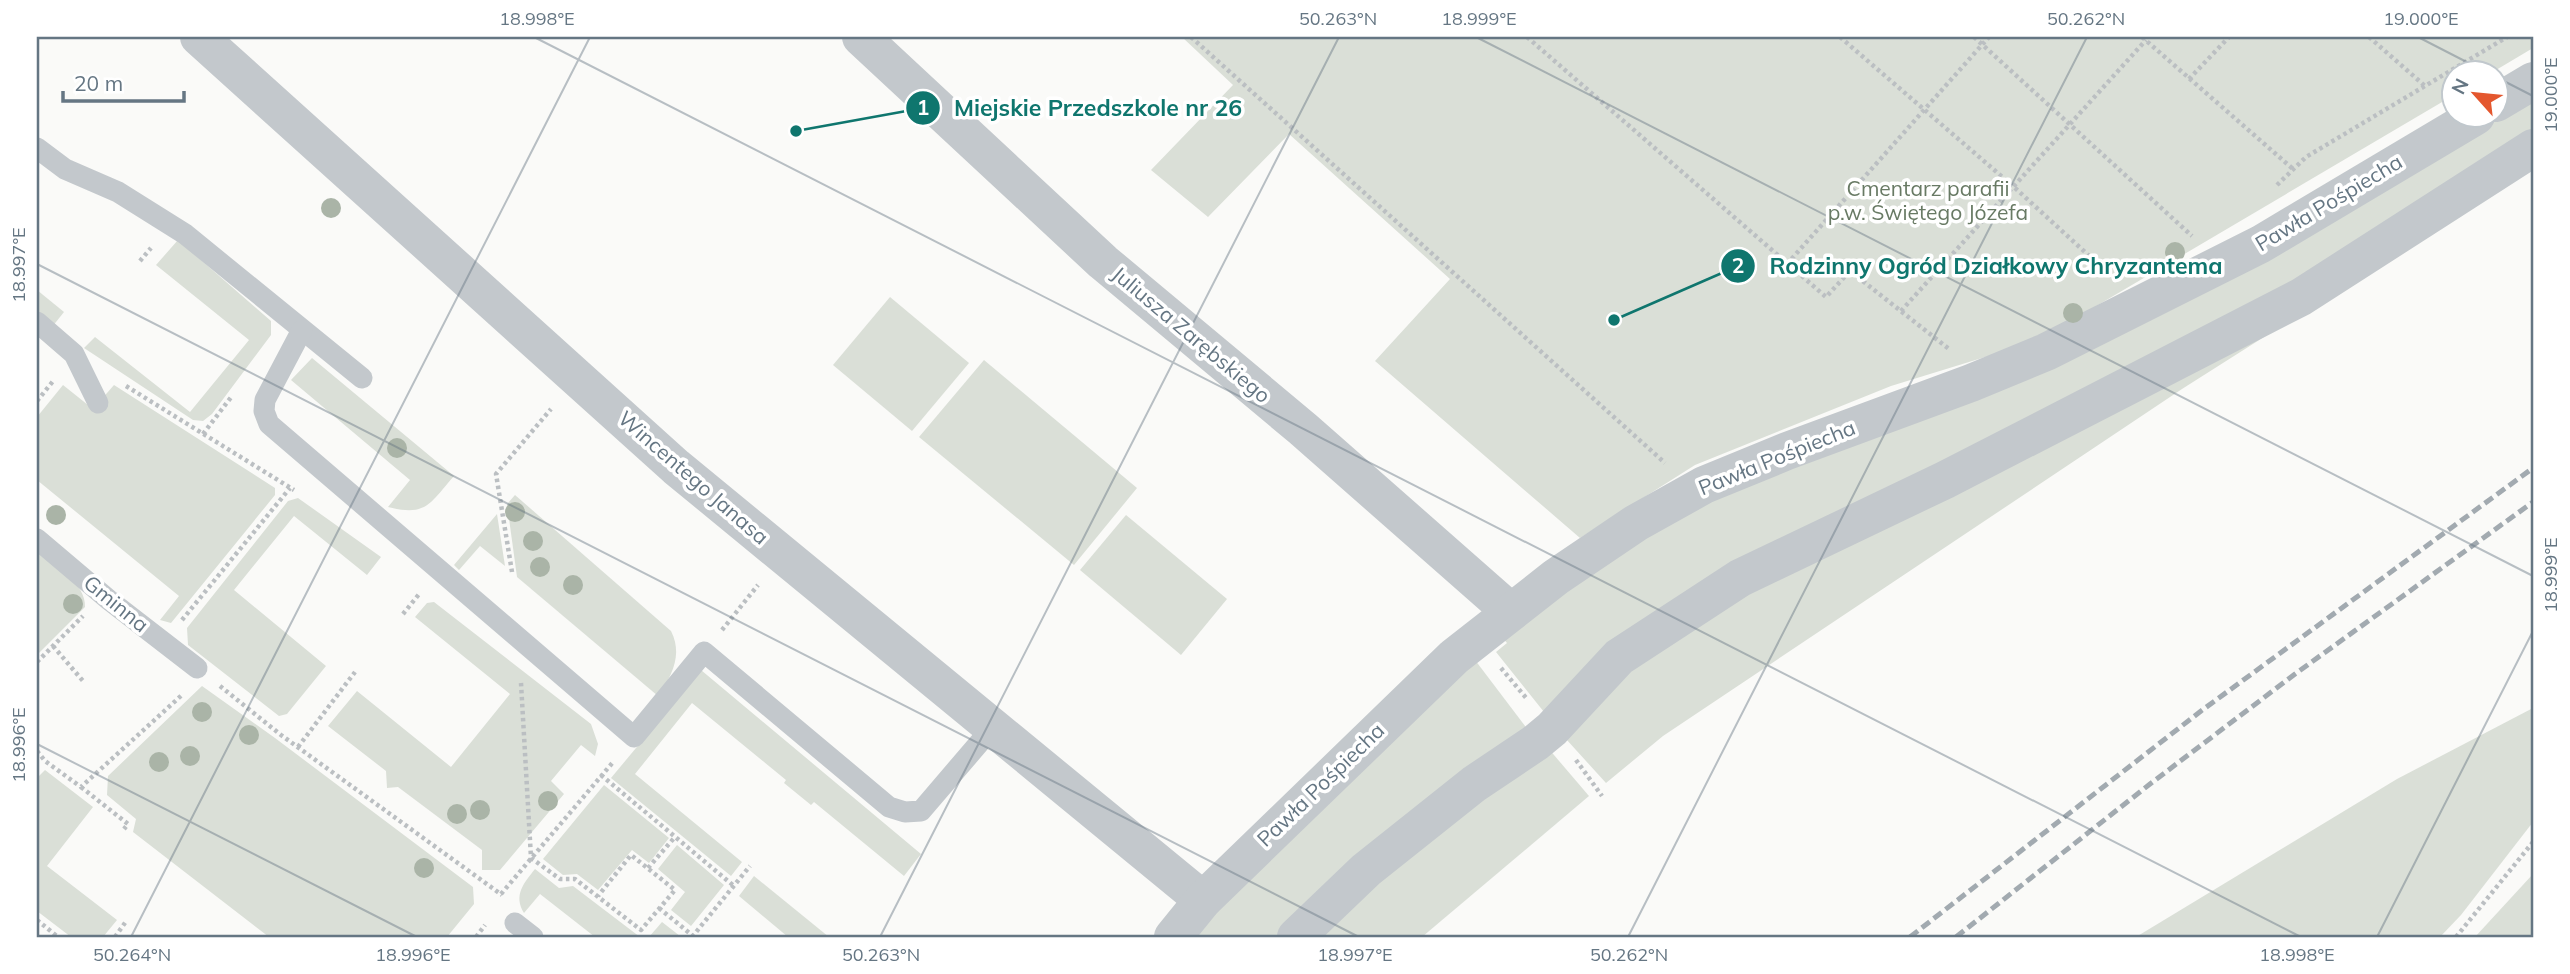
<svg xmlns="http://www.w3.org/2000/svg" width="2570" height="974" viewBox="0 0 2570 974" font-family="Mulish,sans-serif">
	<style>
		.green { fill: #dadfd7 }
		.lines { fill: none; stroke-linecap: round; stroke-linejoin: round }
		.path { stroke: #bbbfc2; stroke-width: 4.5; stroke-dasharray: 3.5 3.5; stroke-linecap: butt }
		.lane { stroke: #c3c8cc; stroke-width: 21 }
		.street { stroke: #c3c8cc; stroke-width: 38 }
		.rail { stroke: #a2aab0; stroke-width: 5; stroke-dasharray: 10 5; stroke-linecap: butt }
		.tree { fill: #aab4a7 }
		.ticks { fill: none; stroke: #657683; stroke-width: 2; stroke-opacity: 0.45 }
		.labels { text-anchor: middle; stroke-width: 7; stroke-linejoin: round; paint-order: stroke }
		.park-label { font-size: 21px; fill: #687a64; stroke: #fff }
		.street-label { font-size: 21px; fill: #657683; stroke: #fff }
		.leader { fill: none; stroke: #0f766e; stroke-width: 2.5 }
		.callout-dot { fill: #0f766e; stroke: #fff; stroke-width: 2.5 }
		.mark-label { font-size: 21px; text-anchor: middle; font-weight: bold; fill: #fff }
		.callout-label { font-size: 23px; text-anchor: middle; font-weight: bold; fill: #0f766e; stroke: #fff; stroke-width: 7; stroke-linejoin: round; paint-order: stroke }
		.neatline { fill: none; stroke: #657683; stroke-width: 2.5 }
		.ticks-label { font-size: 18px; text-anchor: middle; fill: #657683 }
	</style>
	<rect width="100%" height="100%" fill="#fafaf8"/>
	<!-- green -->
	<g class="green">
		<path d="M1182 37H2533V48L2491 73 2454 74V95L2037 341 1891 386 1695 465 1580 538 1375 361 1450 279 1289 134 1208 217 1151 170 1233 85Z"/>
		<path d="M2533 89V136L2294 288 1734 568 1548 717 1496 652 1507 643 1500 635 1640 532 1792 460Z"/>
		<path d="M178 240 271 321V335L212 414 203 421 193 420 84 348 95 337 190 412 249 340 156 265Z"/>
		<path d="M37 290 64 312 52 327 37 313Z"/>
		<path d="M890 297 969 363 912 431 833 365Z"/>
		<path d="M2289 321 2182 389 1663 736 1606 783 1566 739 1626 671 1760 582Z"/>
		<path d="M312 358 454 476C430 503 427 517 388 507L410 480 291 380Z"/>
		<path d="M984 360 1137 488 1074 565 919 437Z"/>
		<path d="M63 385 93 409 114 385 275 488V495L171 623 160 620 179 596 37 480V417Z"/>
		<path d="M515 495 671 631C683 655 672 675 658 696L517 577 507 504Z"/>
		<path d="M298 498 381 557 367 575 294 516 234 590 326 666 287 714 279 716 188 645 187 628 288 501Z"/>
		<path d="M497 514 505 566 480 546 459 570 454 565Z"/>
		<path d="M1126 515 1227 599 1181 655 1080 570Z"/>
		<path d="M37 551C54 565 86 583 85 607L37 655Z"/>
		<path d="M434 602 591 724 598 744 595 756 581 745 551 781 564 794 500 870H482V850L398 787 387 788 386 771 328 726 357 691 451 767 510 694 415 617 427 603Z"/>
		<path d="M1472 656 1528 730 1281 937H1185Z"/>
		<path d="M701 670 921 854 904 876 814 802 811 805 784 783 786 780 692 703 635 774 742 862 731 876 611 778Z"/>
		<path d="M202 686 275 738 473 887 474 904 447 937H269L133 832 136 819 107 795 108 776Z"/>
		<path d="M2533 708V822L2461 915 2440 937H2136L2397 779Z"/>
		<path d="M1548 748 1589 796 1422 937H1317L1374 882Z"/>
		<path d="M45 770 93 807 47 866 117 920 103 937H71L37 911V778Z"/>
		<path d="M604 785 669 838 649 863 632 850 598 890 577 874 563 875 543 859Z"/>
		<path d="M677 845 724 885 691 926 671 910 685 892 658 869Z"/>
		<path d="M535 869 559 888 573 886 640 937H595L540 894 524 913C513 895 524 883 535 869Z"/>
		<path d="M2533 874V937H2475Z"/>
		<path d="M754 876 829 937H788L739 896Z"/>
		<path d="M662 922 680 936V937H649Z"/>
	</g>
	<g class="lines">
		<!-- path -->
		<g class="path">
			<path d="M1191 37 1665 463"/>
			<path d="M1527 37 1826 297 1850 271 1949 349"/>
			<path d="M1840 37 2014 187 2110 275"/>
			<path d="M1974 37 2192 236"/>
			<path d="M2142 37 2293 169"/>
			<path d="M2369 37 2425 86"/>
			<path d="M2189 79 2229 37"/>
			<path d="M2277 185 2306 157 2507 37"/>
			<path d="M140 261 151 248"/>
			<path d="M1787 264 1989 37"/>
			<path d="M1901 311 2146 40"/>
			<path d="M126 386 294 490"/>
			<path d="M37 401 54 380"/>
			<path d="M203 434 232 396"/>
			<path d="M512 572 496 474 551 409"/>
			<path d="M403 614 420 593"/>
			<path d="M182 620 290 488"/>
			<path d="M722 630 758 585"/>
			<path d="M53 646 83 681"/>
			<path d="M37 662 83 616"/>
			<path d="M1501 668 1527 699"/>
			<path d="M521 683 531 858 560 879H575L641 930 675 890 631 855 598 896"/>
			<path d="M220 686 281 735 502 895"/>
			<path d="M298 747 355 672"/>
			<path d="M37 751 45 761 81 787 183 694"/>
			<path d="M1576 760 1602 796"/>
			<path d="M601 775 734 886"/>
			<path d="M81 787 128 824 124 829"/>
			<path d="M648 868 675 837"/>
			<path d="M501 894 614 761"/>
			<path d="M659 908 693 936"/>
			<path d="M37 920 58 937"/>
			<path d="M115 937 127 920"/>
			<path d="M476 937 485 925"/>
			<path d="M692 937 750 866"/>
			<path d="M2456 937 2533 842"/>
		</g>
		<!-- lane -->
		<g class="lane">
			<path d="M37 148 65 169 118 192 185 234 362 378"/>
			<path d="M37 322 74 354 98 403"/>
			<path d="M302 330 265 400 264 411 269 424 634 737 704 652 889 807 905 812 921 811 992 728"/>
			<path d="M37 539 109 600 197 668"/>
			<path d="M515 923 533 937"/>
		</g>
		<!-- street -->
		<g class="street">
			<path d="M199 37 676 467 1203 900"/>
			<path d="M861 37 1103 262 1303 429 1511 612"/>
			<path d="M2496 103 2533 81"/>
			<path d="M1173 937 1203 900 1454 657 1556 577 1636 523 1704 485 1787 451 1971 383 2046 352 2261 244 2476 116"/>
			<path d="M1296 937 1366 870 1474 784 1535 743 1552 729 1619 657 1740 578 1945 480 2301 297 2533 148"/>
		</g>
		<!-- rail -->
		<g class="rail">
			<path d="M1910 937 2201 711 2533 468"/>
			<path d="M1956 937 2150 784 2295 674 2533 502"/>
		</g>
	</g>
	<!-- trees -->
	<g class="tree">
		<circle cx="331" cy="208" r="10"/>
		<circle cx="2175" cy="252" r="10"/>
		<circle cx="2073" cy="313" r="10"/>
		<circle cx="397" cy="448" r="10"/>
		<circle cx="515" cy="512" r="10"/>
		<circle cx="56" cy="515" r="10"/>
		<circle cx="533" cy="541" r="10"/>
		<circle cx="540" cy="567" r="10"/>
		<circle cx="573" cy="585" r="10"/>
		<circle cx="73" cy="604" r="10"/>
		<circle cx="202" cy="712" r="10"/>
		<circle cx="249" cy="735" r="10"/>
		<circle cx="190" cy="756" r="10"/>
		<circle cx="159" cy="762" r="10"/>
		<circle cx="548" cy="801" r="10"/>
		<circle cx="480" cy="810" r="10"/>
		<circle cx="457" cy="814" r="10"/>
		<circle cx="424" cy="868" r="10"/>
	</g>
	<!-- ticks -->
	<path class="ticks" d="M534 37 2301 937M1476 37 2533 576M2418 37 2490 74M2496 77 2533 96M37 264 1359 937M37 744 417 937M131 937 590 37M880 937 1339 37M1628 937 2087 37M2377 937 2533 631"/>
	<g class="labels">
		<!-- park labels -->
		<g class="park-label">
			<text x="1928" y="196">Cmentarz parafii<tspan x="1928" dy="24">p.w. Świętego Józefa</tspan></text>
		</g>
		<!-- street labels -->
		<g class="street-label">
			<text transform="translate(2329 203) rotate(-31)" y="7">Pawła Pośpiecha</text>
			<text transform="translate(1191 335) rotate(40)" y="7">Juliusza Zarębskiego</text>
			<text transform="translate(1777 458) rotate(-22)" y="7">Pawła Pośpiecha</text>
			<text transform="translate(693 478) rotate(41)" y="7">Wincentego Janasa</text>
			<text transform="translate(116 604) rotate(39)" y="7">Gminna</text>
			<text transform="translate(1321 785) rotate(-44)" y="7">Pawła Pośpiecha</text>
		</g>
	</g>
	<!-- callouts -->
	<path class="leader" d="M796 131L923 108M1614 320L1738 266"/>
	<g class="callout-dot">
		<circle cx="796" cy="131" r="7"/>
		<circle cx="1614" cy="320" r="7"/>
		<circle cx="923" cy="108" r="18"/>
		<circle cx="1738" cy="266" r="18"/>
	</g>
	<g class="mark-label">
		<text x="923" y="115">1</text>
		<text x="1738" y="273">2</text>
	</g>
	<g class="callout-label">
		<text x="1098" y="116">Miejskie Przedszkole nr 26</text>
		<text x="1996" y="274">Rodzinny Ogród Działkowy Chryzantema</text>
	</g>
	<!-- border -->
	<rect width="2570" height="974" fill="none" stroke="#ffffff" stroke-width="77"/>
	<!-- north arrow -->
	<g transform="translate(2475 94) rotate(297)"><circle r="33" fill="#ffffff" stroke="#c1c8cd" stroke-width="2"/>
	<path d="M0-5L12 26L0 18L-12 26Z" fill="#e4572e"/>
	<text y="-10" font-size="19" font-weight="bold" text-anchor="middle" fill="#657683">N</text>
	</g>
	<!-- scale -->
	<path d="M63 91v10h121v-10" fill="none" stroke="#657683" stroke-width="3.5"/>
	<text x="74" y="91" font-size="21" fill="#657683" stroke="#ffffff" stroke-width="5" paint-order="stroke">20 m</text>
	<rect x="38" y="38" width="2494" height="898" class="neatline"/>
	<g class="ticks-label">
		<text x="537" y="25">18.998°E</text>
		<text x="1338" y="25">50.263°N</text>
		<text x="1479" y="25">18.999°E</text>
		<text x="2086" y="25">50.262°N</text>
		<text x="2421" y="25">19.000°E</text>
		<text transform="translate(2551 95) rotate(-90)" y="6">19.000°E</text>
		<text transform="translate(19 265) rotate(-90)" y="6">18.997°E</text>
		<text transform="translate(2551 575) rotate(-90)" y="6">18.999°E</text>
		<text transform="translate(19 745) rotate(-90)" y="6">18.996°E</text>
		<text x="132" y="961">50.264°N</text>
		<text x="413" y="961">18.996°E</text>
		<text x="881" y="961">50.263°N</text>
		<text x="1355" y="961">18.997°E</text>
		<text x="1629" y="961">50.262°N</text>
		<text x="2297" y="961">18.998°E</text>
	</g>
</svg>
